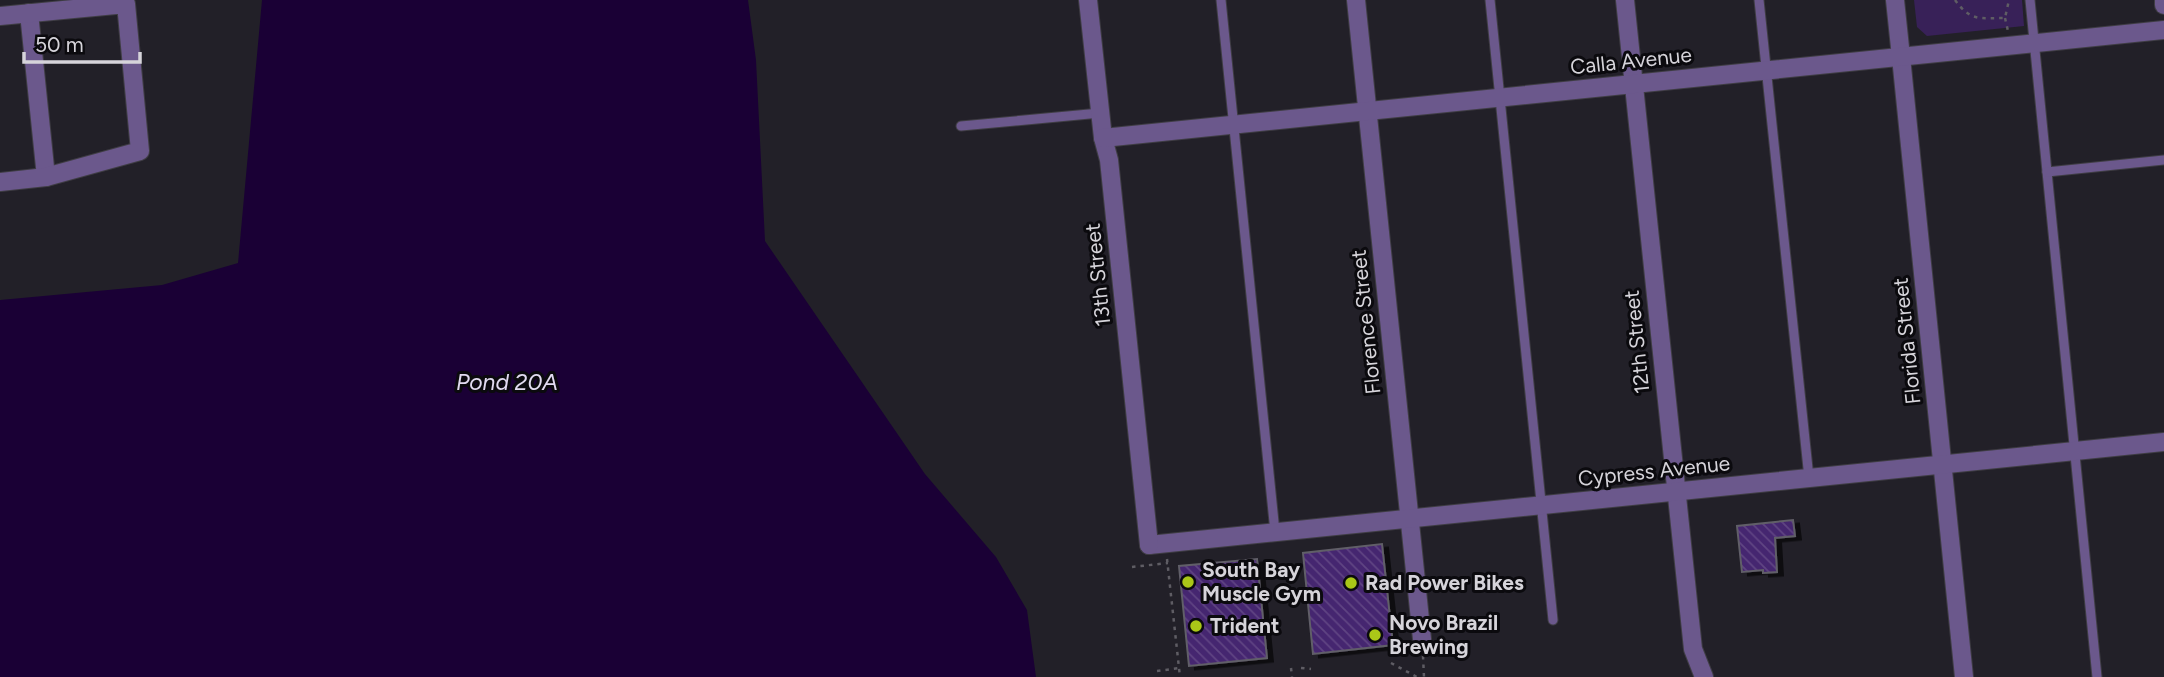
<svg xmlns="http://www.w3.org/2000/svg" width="2164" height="677" viewBox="0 0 2164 677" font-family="Figtree,sans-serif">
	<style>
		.park { fill: #382158 }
		.water { fill: #1a0035 }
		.building { fill: url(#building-back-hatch); stroke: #615e68; stroke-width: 2; filter: url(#shadow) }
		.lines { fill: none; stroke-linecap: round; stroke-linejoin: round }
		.service-casing { stroke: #3f3d44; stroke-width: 11 }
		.minor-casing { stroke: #3f3d44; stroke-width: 20 }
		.tertiary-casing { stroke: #3f3d44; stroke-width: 20 }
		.path { stroke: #5f5d64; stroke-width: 2.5; stroke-dasharray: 3.5 5; stroke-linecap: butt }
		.service { stroke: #6b588c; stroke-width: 9 }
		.minor { stroke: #6b588c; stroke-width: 18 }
		.tertiary { stroke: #6b588c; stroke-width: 18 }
		.poi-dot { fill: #aac718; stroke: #0b0a0e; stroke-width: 2.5 }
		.labels { text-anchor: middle; stroke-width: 6; stroke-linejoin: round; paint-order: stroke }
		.street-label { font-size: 21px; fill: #d6d4da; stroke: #0b0a0e }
		.poi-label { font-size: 21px; font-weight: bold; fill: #d6d4da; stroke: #0b0a0e; text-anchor: start }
		.water-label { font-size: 23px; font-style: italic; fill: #e2dbf1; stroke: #0b0a0e }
	</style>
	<defs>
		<pattern id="building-back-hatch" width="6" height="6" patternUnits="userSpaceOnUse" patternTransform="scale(1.75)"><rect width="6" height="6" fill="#45256f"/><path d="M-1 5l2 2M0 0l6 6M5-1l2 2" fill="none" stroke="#5f4483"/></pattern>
		<filter id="shadow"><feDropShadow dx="6" dy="3.5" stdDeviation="0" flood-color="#0009"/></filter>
	</defs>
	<rect width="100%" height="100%" fill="#222028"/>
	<!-- park -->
	<path class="park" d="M1914 0H2022L2024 26 1927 36 1917 27Z"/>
	<!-- water -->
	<path class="water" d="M262 0H748L756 60 765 241 925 474 996 557 1027 610 1036 677H0V300L162 285 238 263Z"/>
	<!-- building -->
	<g class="building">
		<path d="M1793 520 1795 536 1775 538 1777 572 1763 573V570L1742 572 1737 526Z"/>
		<path d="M1382 544 1393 645 1313 654 1303 553Z"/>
		<path d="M1257 559 1267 658 1189 666 1179 566Z"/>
	</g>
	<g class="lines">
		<defs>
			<g id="service">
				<path d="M1221 0 1275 532"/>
				<path d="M1490 0 1553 620"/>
				<path d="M1759 0 1809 478"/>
				<path d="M2030 0 2097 677"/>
				<path d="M961 126 1100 113"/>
				<path d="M2047 172 2164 160"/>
			</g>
			<g id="minor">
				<path d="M1356 0 1422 639"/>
				<path d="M1625 0 1693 649 1704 677"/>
				<path d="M2164 0V5"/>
				<path d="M29 13 46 177"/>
				<path d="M0 16 126 4 140 151 46 177 0 182"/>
				<path d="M1901 57 1964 677"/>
				<path d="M1149 545 2164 442"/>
			</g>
			<g id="tertiary">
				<path d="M1088 0 1103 138 1109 160 1149 545"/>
				<path d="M1895 0 1901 57"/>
				<path d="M1103 138 2164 30"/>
			</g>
		</defs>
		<!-- service casing -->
		<use href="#service" class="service-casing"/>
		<!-- minor casing -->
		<use href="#minor" class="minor-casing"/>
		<!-- tertiary casing -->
		<use href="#tertiary" class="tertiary-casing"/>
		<!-- path -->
		<g class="path">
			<path d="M1955 0C1971 22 1980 18 2005 18L2009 0"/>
			<path d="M2005 18 2008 31"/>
			<path d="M1167 559 1180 677"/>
			<path d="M1132 567 1168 563"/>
			<path d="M1423 656 1424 677"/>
			<path d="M1391 663 1417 677"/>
			<path d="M1291 668 1292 677"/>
			<path d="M1301 668 1311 669"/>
			<path d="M1157 671 1180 668"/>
		</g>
		<!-- service -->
		<use href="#service" class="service"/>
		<!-- minor -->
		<use href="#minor" class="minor"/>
		<!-- tertiary -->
		<use href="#tertiary" class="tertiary"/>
	</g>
	<!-- markers -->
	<g class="poi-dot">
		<circle cx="1188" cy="582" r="7"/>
		<circle cx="1351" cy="583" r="7"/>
		<circle cx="1196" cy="626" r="7"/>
		<circle cx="1375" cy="635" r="7"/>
	</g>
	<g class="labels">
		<!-- street labels -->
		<g class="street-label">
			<text transform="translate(1631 61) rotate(-6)" y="7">Calla Avenue</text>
			<text transform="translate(1098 275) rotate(-96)" y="7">13th Street</text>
			<text transform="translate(1366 322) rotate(-96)" y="7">Florence Street</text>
			<text transform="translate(1907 341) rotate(-96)" y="7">Florida Street</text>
			<text transform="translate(1637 342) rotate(-96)" y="7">12th Street</text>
			<text transform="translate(1654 471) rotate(-6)" y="7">Cypress Avenue</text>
		</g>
		<!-- poi labels -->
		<g class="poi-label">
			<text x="1202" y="577">South Bay<tspan x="1202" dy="24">Muscle Gym</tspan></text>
			<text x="1365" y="590">Rad Power Bikes</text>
			<text x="1389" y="630">Novo Brazil<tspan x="1389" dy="24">Brewing</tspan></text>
			<text x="1210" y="633">Trident</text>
		</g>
		<!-- water labels -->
		<g class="water-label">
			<text x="507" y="390">Pond 20A</text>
		</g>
	</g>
	<!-- scale -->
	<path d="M24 52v10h116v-10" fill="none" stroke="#d6d4da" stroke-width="3.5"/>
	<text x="35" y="52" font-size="21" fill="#d6d4da" stroke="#0b0a0e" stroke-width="5" paint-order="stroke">50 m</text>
</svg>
